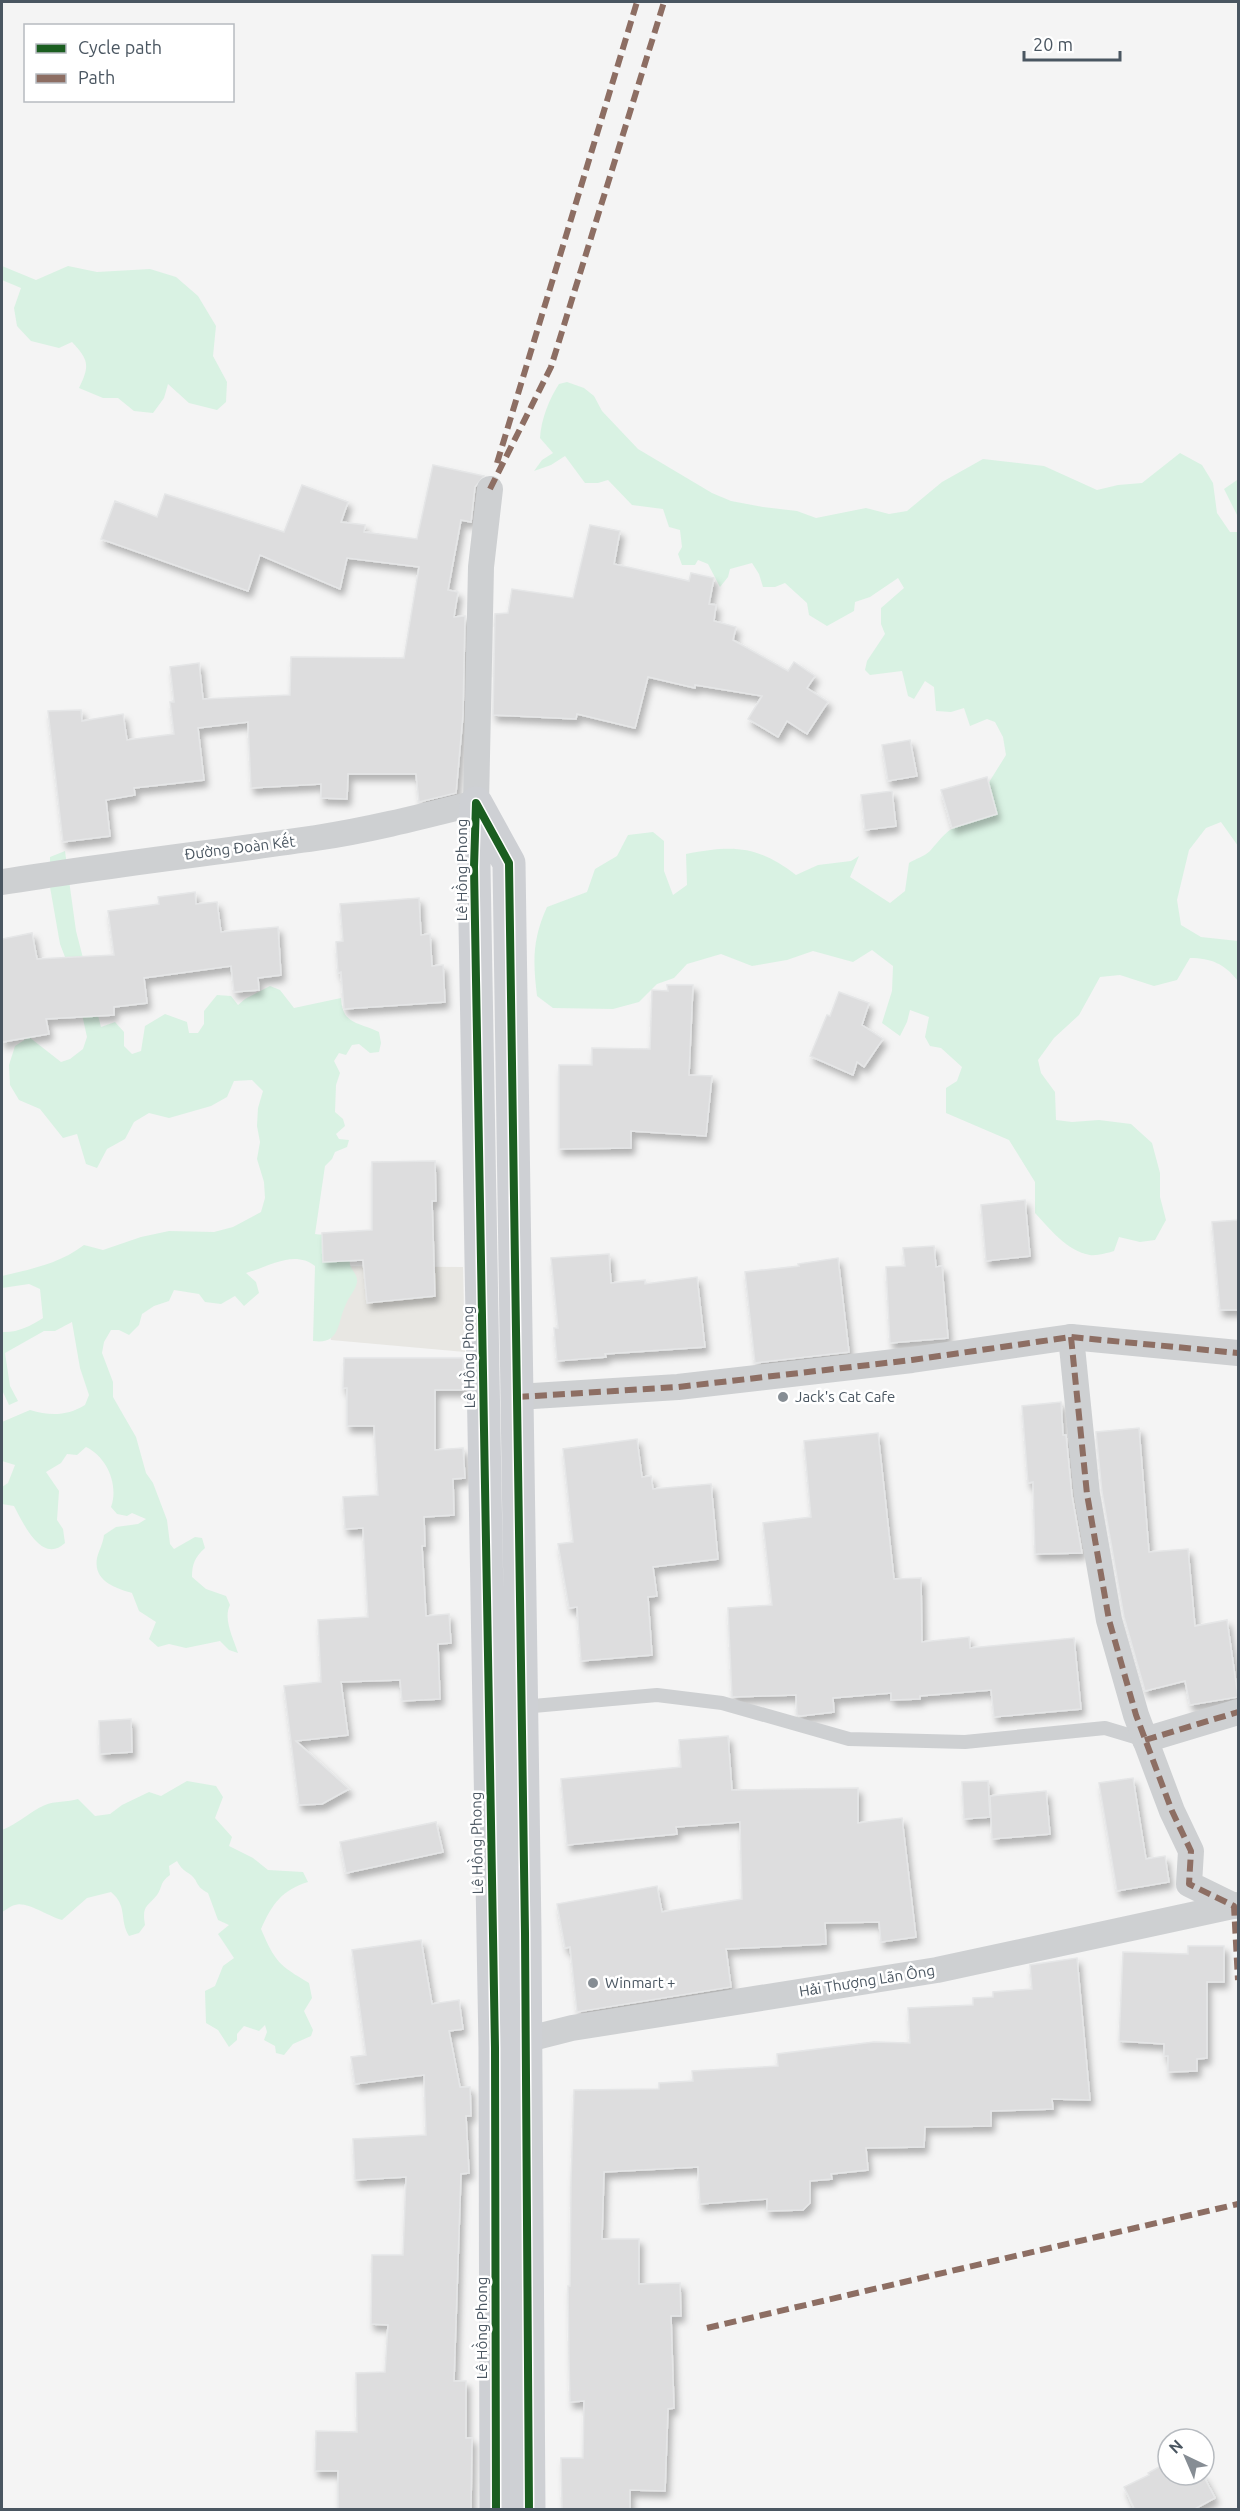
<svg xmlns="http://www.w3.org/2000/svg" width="1240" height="2511" viewBox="0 0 1240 2511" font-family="Ubuntu,sans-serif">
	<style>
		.commercial { fill: #e8e7e3 }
		.green { fill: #d9f2e3 }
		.building { fill: #ddddde; stroke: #e5e6e7; stroke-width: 1.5; filter: url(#shadow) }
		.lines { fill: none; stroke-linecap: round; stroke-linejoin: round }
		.lane { stroke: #ced0d2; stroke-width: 14 }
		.street { stroke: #ced0d2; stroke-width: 26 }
		.secondary { stroke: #ced0d4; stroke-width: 33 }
		.quiet { stroke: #8d6e63; stroke-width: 6; stroke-dasharray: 12 6; stroke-linecap: butt }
		.cycleway-casing { stroke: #fff; stroke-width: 11 }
		.cycleway { stroke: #1b5e20; stroke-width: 8 }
		.poi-dot { fill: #868d94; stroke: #fff; stroke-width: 2 }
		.labels { text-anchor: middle; stroke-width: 5; stroke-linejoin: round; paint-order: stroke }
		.street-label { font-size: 15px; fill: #4a5661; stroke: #fff }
		.poi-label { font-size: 15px; fill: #4a5661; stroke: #fff; text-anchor: start }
	</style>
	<defs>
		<filter id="shadow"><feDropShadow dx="3.5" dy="6" stdDeviation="3" flood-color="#0004"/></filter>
	</defs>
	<rect width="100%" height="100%" fill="#f4f4f4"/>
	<!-- commercial -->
	<path class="commercial" d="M315 1266 463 1267 465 1352 331 1340Z"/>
	<!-- green -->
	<g class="green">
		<path d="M2 266 36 280 68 266 97 272 150 269 176 277 198 296 216 326 213 356 227 382 226 402 217 410 189 403 168 384 164 398 153 413 134 411 118 398H103L79 388C90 366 89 360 72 342L59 348 31 341 17 326 14 308 21 288 2 280Z"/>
		<path d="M567 382 584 388 594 396 602 411 638 449 712 493 731 501 763 507 797 511 816 518 866 508 889 514 907 511 942 482 983 459 1044 466 1097 490 1118 485 1142 483 1180 453 1202 465 1213 483 1217 513 1230 532H1238V846L1221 822 1206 828 1189 850 1177 900 1181 925 1201 937 1238 941V981C1225 964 1211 958 1190 958L1177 980 1154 986 1120 975 1100 977 1079 1015 1054 1038 1038 1060 1041 1073 1055 1092 1056 1120 1072 1122 1099 1120 1131 1124 1152 1143 1160 1173V1197L1166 1220 1155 1240 1140 1242 1119 1237 1114 1251C1107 1253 1097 1256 1090 1255 1067 1251 1050 1229 1035 1213V1182L1009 1140 946 1113V1088L957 1081 962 1067 941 1048 930 1046 925 1037 929 1017 910 1010 907 1022 900 1036 882 1023 892 991 893 966 872 950 853 962 813 951 787 960 752 966 721 954 687 964 674 978 657 984 639 1002 613 1009 553 1008 537 996C533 962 532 940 547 907L587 892 595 869 617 856 628 835 653 832 664 841V871L673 895 687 885 686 854C733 845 757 845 796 875L818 865 851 861 859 856 850 877 890 903 905 891 909 863C915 859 925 856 930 851 941 839 946 829 963 824L1006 755 1003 737 995 722 987 719 970 726 964 708 951 712 936 711 934 687 925 681 914 699 908 696 902 671 870 675 865 670 867 661 885 634 881 624V608L904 588 898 578 870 597 855 602 854 611 827 626 809 615 807 603 785 583 775 587H763L759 574 752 563 730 569 728 577 720 587 708 564 698 560 695 565H682L678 554 682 547 680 530 669 527 663 509 632 505 608 480 598 483H585L565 456 551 465 534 471 542 460 553 453 540 438C541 420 549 399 559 384Z"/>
		<path d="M1237 480H1238V517L1224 489Z"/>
		<path d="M65 851 76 931 101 1027 115 1022 124 1032V1046L132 1054 141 1051 145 1026 165 1014 187 1022 189 1033H198L204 1024V1011L217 995 231 996 238 1005 245 999 270 986 280 990 294 1008 341 998C342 1025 359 1022 379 1032L381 1043 379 1052 370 1053 359 1044 352 1045 346 1055 339 1053 334 1061 340 1073 336 1085 335 1112 343 1119 345 1126 336 1134 339 1139 349 1140 347 1147 335 1152 332 1159 325 1166 315 1234C327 1236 337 1232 350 1236 350 1245 349 1257 350 1265 352 1271 358 1275 357 1282 356 1289 349 1297 346 1304 337 1322 341 1345 313 1341L315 1266C294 1249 268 1267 246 1273L256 1282 259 1293 244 1306 235 1296 221 1304 205 1302 199 1294 174 1290 169 1301 154 1306 142 1314 139 1325 129 1335 119 1330H111L104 1342 102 1353 113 1382V1397L136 1437 146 1473 153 1483 167 1520 170 1544 174 1549 195 1537 202 1538 205 1548C195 1557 192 1564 192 1577L206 1589 226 1596 230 1605C223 1619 233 1637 238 1653L229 1650 220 1641 186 1648 169 1644 158 1647 149 1639 156 1622 139 1611 132 1593C115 1588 93 1581 97 1558 99 1550 103 1544 104 1535L116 1527 138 1524 146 1519 132 1513 127 1516 117 1514 111 1507C119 1485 107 1457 86 1447L77 1455 67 1454 61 1463 46 1472 59 1491 57 1520 63 1529 65 1543C42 1565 23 1523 14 1506L2 1504V1487L8 1483 15 1465 2 1461V1422L30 1410C50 1416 67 1416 85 1405L89 1395 80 1368 72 1322 55 1331H44L5 1353 10 1386 18 1401 9 1405 2 1390V1332C17 1333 31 1326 43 1318L40 1289 29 1284 2 1288V1276C31 1269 59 1264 84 1245L103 1250 141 1237 169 1231 214 1232 233 1227 261 1212 265 1198 264 1182 257 1159 260 1142 257 1126 258 1108 263 1091 252 1080 234 1081 227 1097 211 1106 169 1118 149 1113 134 1122 125 1139 107 1149 97 1168 86 1164 77 1134 63 1138 40 1109 19 1100 10 1085 9 1065 15 1046 29 1037 61 1062 70 1059 83 1049 87 1037 75 983 60 944 50 887V857Z"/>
		<path d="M187 1781 216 1786 223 1797 215 1818 232 1837 229 1846 253 1858 268 1870 303 1872 308 1882C282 1890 272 1904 261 1929 275 1962 279 1965 309 1983L312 1998 304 2011 313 2030 311 2036 293 2044 284 2055 276 2053 275 2046 264 2040 267 2032 265 2025 259 2031 244 2026 237 2034V2040L229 2047 218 2030 206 2023 205 1991 215 1986 223 1966 234 1958 218 1934 229 1925 218 1920 208 1893C195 1886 199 1882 191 1875 184 1870 182 1870 177 1861L169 1866 170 1875C159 1883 163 1887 157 1895 146 1908 142 1906 145 1925L139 1933 129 1936C119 1920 128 1906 111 1892L87 1898 62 1920C49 1917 27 1901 15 1905 10 1906 6 1910 2 1912V1830C18 1824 29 1812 45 1805 54 1801 68 1802 78 1799L95 1816 110 1814 122 1805 149 1792 161 1796Z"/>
	</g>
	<!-- building -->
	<g class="building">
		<path d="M433 465 484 476 475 487 471 522 461 520 448 590 458 592 454 617 465 616 463 715 456 793 419 802 416 774H348L347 799 321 798V784L251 788 248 722 198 728 204 780 134 788 135 795 106 800 110 836 63 842 48 711 81 710 82 721 123 714 127 740 174 734 170 702H174L170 667 199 663 203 699 290 695 291 657 404 658 419 567 347 558 340 589 260 555 248 591 101 539 115 501 157 517 165 494 284 532 302 485 348 502 341 522 365 525 364 532 417 539Z"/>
		<path d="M590 525 620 531 614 564 689 581 691 573 714 578 709 604 716 605 714 621 736 627 733 640 788 671 794 662 815 676 807 688 828 702 807 734 787 721 778 737 748 719 762 696 695 685V688L648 677 635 728 577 714 576 719 493 715 495 614 508 613 512 589 573 598Z"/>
		<path d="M910 740 917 776 888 781 882 745Z"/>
		<path d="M987 777 997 814 952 828 941 790Z"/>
		<path d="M892 791 896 826 865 830 861 795Z"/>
		<path d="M195 892 196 904 217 902 221 932 278 927 281 975 258 978 259 990 234 992 231 966 144 978 147 1003 114 1007V1015L46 1019 49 1034 2 1042V939L32 933 37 959 114 955 108 911 159 904 158 897Z"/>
		<path d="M419 898 421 935 430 934 432 966 443 965 445 1002 344 1009 341 972 338 973 336 942 343 941 340 904Z"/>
		<path d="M667 985H693L689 1075 712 1076 706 1136 631 1131V1148L559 1149V1065H592V1048L650 1049 652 990 668 991Z"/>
		<path d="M839 992 869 1003 862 1025 883 1039 864 1067 857 1062 853 1075 810 1056 827 1015 830 1016Z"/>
		<path d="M435 1161 436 1201H432L435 1296 367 1303 363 1260 323 1262 322 1233 372 1230V1162Z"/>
		<path d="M1025 1200 1030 1256 986 1261 981 1205Z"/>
		<path d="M1239 1220V1310H1220L1212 1222Z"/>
		<path d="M934 1246 936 1267 942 1266 948 1338 890 1343 886 1267 905 1266 903 1248Z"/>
		<path d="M609 1254 611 1283 645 1280V1284L697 1277 705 1347 605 1354 606 1357 557 1361 554 1328H558L551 1258Z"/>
		<path d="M838 1258 849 1352 755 1363 745 1272 799 1266 798 1264Z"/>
		<path d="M344 1358H463V1390H435V1450L463 1448 465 1478 453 1479 454 1515 424 1517 425 1546H422L426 1616 449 1614 451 1643 438 1644 440 1699 402 1701 400 1680 341 1682 348 1735 296 1741 349 1789 322 1804 299 1805 284 1686 321 1682 318 1620 368 1617 363 1528 345 1529 343 1497 378 1495 374 1426H347V1388H343Z"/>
		<path d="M1061 1402 1063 1435H1066L1072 1496 1082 1553 1035 1554 1033 1482 1028 1483 1022 1406Z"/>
		<path d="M1139 1428 1149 1552 1188 1549 1195 1626 1227 1620 1238 1697 1190 1705 1185 1681 1145 1691 1124 1617 1102 1492 1096 1432Z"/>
		<path d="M878 1433 894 1579 921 1578 922 1642 969 1637 970 1648 1074 1638 1081 1709 994 1717 991 1690 920 1696V1699L891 1700V1693L833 1698 834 1712 801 1716 797 1715 796 1695 732 1697 728 1608 772 1605 763 1523 811 1517 804 1441Z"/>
		<path d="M637 1439 642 1477 651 1476 653 1489 711 1484 718 1559 653 1567 657 1596 648 1597 652 1655 581 1661 577 1607 569 1608 558 1544 573 1542 563 1449Z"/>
		<path d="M131 1719 132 1752 100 1754 99 1721Z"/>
		<path d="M728 1736 732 1790 858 1788V1823L902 1818 916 1937 881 1942 879 1922 825 1923 826 1944 726 1949 731 1987 577 2012 570 1947 565 1948 557 1904 657 1886 662 1912 742 1899 740 1822 676 1827 677 1834 567 1845 561 1779 681 1767 679 1740Z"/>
		<path d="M1133 1778 1146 1859 1165 1856 1169 1882 1117 1891 1099 1783Z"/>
		<path d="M988 1781 990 1817 964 1819 962 1782Z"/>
		<path d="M1046 1791 1050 1834 992 1839 990 1796Z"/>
		<path d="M436 1822 443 1852 346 1873 340 1842Z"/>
		<path d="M421 1940 432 2004 459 2000 463 2029 449 2031 460 2087H470L471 2116H466L469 2173 461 2174 454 2381H466V2438H472L471 2510H338V2471H315L316 2431 357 2432 356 2373 385 2372 388 2325 371 2324 372 2255H403L406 2177 355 2180 353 2139 426 2135 424 2075 355 2084 351 2057 366 2055 352 1950Z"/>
		<path d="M1188 1946H1224V1982H1207V2058L1197 2059V2071L1168 2072V2056H1164V2044L1119 2041 1123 1952 1188 1954Z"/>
		<path d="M1077 1958 1090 2100 1052 2099 1053 2109 991 2111V2126L925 2127 924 2147 866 2148 868 2170 831 2174 832 2179 810 2181V2203L803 2210 767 2211V2199L700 2204 698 2167 604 2172 602 2239H639V2284L680 2283 681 2316H671L674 2408 668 2409 665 2491 630 2490V2510H562L561 2458H583L584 2401 570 2402 569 2359 568 2286H570L571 2180 574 2090 659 2089V2083L693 2081 692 2071 778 2066 777 2054 874 2042 910 2043 908 2008 973 2005V1998L993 1997V1992L1032 1989 1030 1965Z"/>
		<path d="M1168 2462V2475H1203L1215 2498 1193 2510H1135L1124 2487 1149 2475 1148 2473Z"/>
	</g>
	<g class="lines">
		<!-- lane -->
		<path class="lane" d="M522 1707 657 1695 722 1703 849 1739 965 1742 1105 1728 1145 1740"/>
		<!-- street -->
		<g class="street">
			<path d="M2 882C106 865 211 853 316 838 370 830 424 816 476 803L481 567 490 489"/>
			<path d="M1071 1337 1087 1494 1109 1620 1136 1715 1172 1811 1191 1851 1189 1884 1234 1906"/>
			<path d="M517 1397 678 1387 912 1360 1071 1337 1238 1353"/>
			<path d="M1145 1740 1238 1712"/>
			<path d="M509 2044 572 2028 937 1970 1238 1905"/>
		</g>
		<!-- secondary -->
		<path class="secondary" d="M496 2510 495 2048 474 867 476 803 509 863 525 1933 529 2510"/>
		<!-- quiet -->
		<g class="quiet">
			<path d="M497 463 637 2"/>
			<path d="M490 489 551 367 664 2"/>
			<path d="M1071 1337 1087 1494 1109 1620 1136 1715 1172 1811 1191 1851 1189 1884 1234 1906 1238 1980"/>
			<path d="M517 1397 678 1387 912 1360 1071 1337 1238 1353"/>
			<path d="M1145 1740 1238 1712"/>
			<path d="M707 2328 1238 2204"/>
		</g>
		<defs>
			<path id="cycleway" d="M496 2510 495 2048 474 867 476 803 509 863 525 1933 529 2510"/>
		</defs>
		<!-- cycleway casing -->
		<use href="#cycleway" class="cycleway-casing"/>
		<!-- cycleway -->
		<use href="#cycleway" class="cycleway"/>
	</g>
	<!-- markers -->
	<g class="poi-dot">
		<circle cx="783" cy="1397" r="6"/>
		<circle cx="593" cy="1983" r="6"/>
	</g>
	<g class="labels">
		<!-- street labels -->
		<g class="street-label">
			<text transform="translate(240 848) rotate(-7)" y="5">Đường Đoàn Kết</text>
			<text transform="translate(462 870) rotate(-90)" y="5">Lê Hồng Phong</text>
			<text transform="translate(469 1357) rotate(-91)" y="5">Lê Hồng Phong</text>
			<text transform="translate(477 1843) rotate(-91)" y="5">Lê Hồng Phong</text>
			<text transform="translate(867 1981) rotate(-9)" y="5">Hải Thượng Lãn Ông</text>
			<text transform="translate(482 2328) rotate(-90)" y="5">Lê Hồng Phong</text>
		</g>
		<!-- poi labels -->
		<g class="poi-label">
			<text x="795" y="1402">Jack's Cat Cafe</text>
			<text x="605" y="1988">Winmart +</text>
		</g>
	</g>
	<!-- border -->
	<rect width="1240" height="2511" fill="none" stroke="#4a5661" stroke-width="6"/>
	<!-- legend -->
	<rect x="24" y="24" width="210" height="78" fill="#ffffff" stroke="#b7bbc0" stroke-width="1.5"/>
	<rect x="36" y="44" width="30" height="9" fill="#1b5e20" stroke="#b7bbc0" stroke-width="1.5"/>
	<text x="78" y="54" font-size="18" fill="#4a5661">Cycle path</text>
	<rect x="36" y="74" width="30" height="9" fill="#8d6e63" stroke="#b7bbc0" stroke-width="1.5"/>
	<text x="78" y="84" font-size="18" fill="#4a5661">Path</text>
	<!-- north arrow -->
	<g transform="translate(1186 2457) rotate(316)"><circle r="28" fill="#ffffff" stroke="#b7bbc0" stroke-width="1.5"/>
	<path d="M0-4.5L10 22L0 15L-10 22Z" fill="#868d94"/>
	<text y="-9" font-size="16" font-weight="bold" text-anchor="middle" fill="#4a5661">N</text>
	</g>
	<!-- scale -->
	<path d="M1024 51v9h96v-9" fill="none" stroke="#4a5661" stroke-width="3"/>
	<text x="1033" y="51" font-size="18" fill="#4a5661" stroke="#ffffff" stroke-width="4.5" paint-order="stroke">20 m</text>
</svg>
